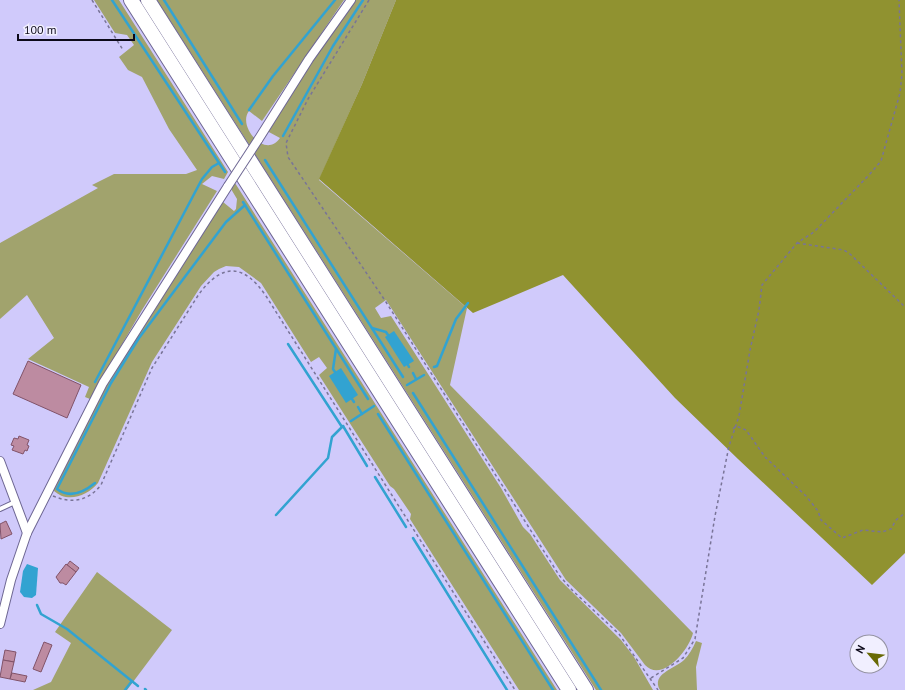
<svg xmlns="http://www.w3.org/2000/svg" width="905" height="690" viewBox="0 0 905 690" font-family="'PT Sans',sans-serif">
	<style>
		.green { fill: #a1a36d }
		.forest { fill: #909230 }
		.water { fill: #32a3d1 }
		.lines { fill: none; stroke-linecap: round; stroke-linejoin: round }
		.stream { stroke: #32a3d1; stroke-width: 2.5 }
		.building { fill: #bd8ba1; stroke: #815369 }
		.lane-casing { stroke: #6e6793; stroke-width: 6 }
		.street-casing { stroke: #6e6793; stroke-width: 10 }
		.highway-casing { stroke: #6e6793; stroke-width: 16 }
		.path { stroke: #797497; stroke-width: 1.5; stroke-dasharray: 3 3; stroke-linecap: butt }
		.lane { stroke: #fff; stroke-width: 4 }
		.street { stroke: #fff; stroke-width: 8 }
		.highway { stroke: #fff; stroke-width: 14 }
		.street-bridge-casing { stroke: #6e6793; stroke-width: 10; stroke-linecap: butt }
		.street-bridge { stroke: #fff; stroke-width: 8 }
	</style>
	<rect width="100%" height="100%" fill="#d0cafb"/>
	<!-- green -->
	<g class="green">
		<path d="M94 0H119L228 172 224 179 212 176 202 184 217 191 142 310 90 399 85 397 89 387 28 359 54 338 27 295 0 319V243L98 188 92 185 114 174H186L197 170 169 129 142 77 128 70 119 57 134 45 127 35 115 33Z"/>
		<path d="M157 0H344L262 121 249 111C237 126 265 160 280 138L267 131 314 59 355 0H396L362 84 319 180 467 308 450 385 693 633C689 650 662 683 645 665L621 633 566 580 386 300 375 308 381 318 391 316 501 488 523 527 530 534 560 580 621 640 634 657 653 690H596Z"/>
		<path d="M235 183 557 690H519L410 519 411 514 394 489 390 486 319 375 327 368 319 357 311 362 261 283 239 267 226 266 219 269 214 272 201 286 152 362 98 483C87 496 67 504 53 490L99 399 122 359 223 202 234 211 236 209 237 199 231 189Z"/>
		<path d="M97 572 172 630 127 690H33L51 682 71 643 55 632Z"/>
		<path d="M696 641 702 643 696 667 697 690H660C651 674 674 669 684 660 689 655 693 648 696 641Z"/>
	</g>
	<!-- forest -->
	<path class="forest" d="M396 0H905V553L872 585 738 459 675 398 563 275 473 313 319 179 362 84Z"/>
	<!-- water -->
	<g class="water">
		<path d="M394 331 414 361 404 367 385 337Z"/>
		<path d="M341 368 358 395 346 403 329 376Z"/>
		<path d="M27 564 38 568 36 595 32 598 24 597 20 592 23 571Z"/>
	</g>
	<g class="lines">
		<!-- stream -->
		<g class="stream">
			<path d="M112 0 225 172"/>
			<path d="M164 0 242 124"/>
			<path d="M249 110 273 76 335 0"/>
			<path d="M283 136 333 46 363 0"/>
			<path d="M265 160 403 377"/>
			<path d="M243 202 368 399"/>
			<path d="M372 328 386 332 388 335"/>
			<path d="M288 344 342 427"/>
			<path d="M408 365 409 367"/>
			<path d="M434 367 437 366 456 319 468 303"/>
			<path d="M335 372 333 369 336 349"/>
			<path d="M413 373 416 379"/>
			<path d="M95 382 202 179 212 167 219 163"/>
			<path d="M407 385 424 375"/>
			<path d="M413 393 601 690"/>
			<path d="M352 399 354 402"/>
			<path d="M358 407 362 414"/>
			<path d="M378 414 553 690"/>
			<path d="M351 421 374 406"/>
			<path d="M343 426 367 466"/>
			<path d="M375 477 406 527"/>
			<path d="M95 483C84 492 70 499 57 489L111 383 139 338 226 222 245 205"/>
			<path d="M276 515 328 458 332 437 343 426"/>
			<path d="M413 538 507 690"/>
			<path d="M37 605 41 614 67 629 138 686"/>
			<path d="M145 689 146 690"/>
			<path d="M125 690 132 681"/>
		</g>
	</g>
	<!-- building -->
	<g class="building">
		<path d="M28 361 81 385 67 418 13 394Z"/>
		<path d="M19 436 29 440 27 445 29 446 27 451 25 450 23 454 12 450 14 446 11 445 14 438 18 439Z"/>
		<path d="M6 521 12 534 1 539 0 524Z"/>
		<path d="M70 561 79 568 76 572 67 565Z"/>
		<path d="M66 564 76 572 66 585 63 583H60L56 577Z"/>
		<path d="M44 642 52 645 41 672 33 669Z"/>
		<path d="M5 650 16 652 14 662 3 660Z"/>
		<path d="M3 660 14 662 10 679 0 677Z"/>
		<path d="M12 673 27 676 25 682 10 679Z"/>
	</g>
	<g class="lines">
		<defs>
			<path id="lane" d="M0 509 15 502"/>
			<g id="street">
				<path d="M258 140 309 59 351 0"/>
				<path d="M0 461 27 533"/>
				<path d="M0 624 11 580 27 533 103 383 228 186"/>
			</g>
			<g id="highway">
				<path d="M131 0 569 690"/>
				<path d="M148 0 586 690"/>
			</g>
		</defs>
		<!-- lane casing -->
		<use href="#lane" class="lane-casing"/>
		<!-- street casing -->
		<use href="#street" class="street-casing"/>
		<!-- highway casing -->
		<use href="#highway" class="highway-casing"/>
		<!-- path -->
		<g class="path">
			<path d="M92 0 123 50"/>
			<path d="M369 0 308 99 286 143 288 157 386 302 559 575 573 591 619 634 658 690"/>
			<path d="M797 243 844 250 850 254 905 307"/>
			<path d="M733 429 736 426 746 430 765 457 806 496 818 511 821 520 842 538 863 530 882 532 891 529 896 520 905 513"/>
			<path d="M53 496C72 504 88 501 101 485L152 368 199 294C223 262 244 264 266 296L515 690"/>
			<path d="M651 678 683 658 695 639 715 516 729 446 739 416 750 350 759 310 762 285 797 243 814 232 869 175 881 161 900 93 902 74 899 0"/>
		</g>
		<!-- lane -->
		<use href="#lane" class="lane"/>
		<!-- street -->
		<use href="#street" class="street"/>
		<!-- highway -->
		<use href="#highway" class="highway"/>
		<defs>
			<path id="street-bridge" d="M228 186 258 140"/>
		</defs>
		<!-- street-bridge casing -->
		<use href="#street-bridge" class="street-bridge-casing"/>
		<!-- street-bridge -->
		<use href="#street-bridge" class="street-bridge"/>
	</g>
	<!-- north arrow -->
	<g transform="translate(869 654) rotate(298)"><circle r="19" fill="#f1efff" stroke="#9593a3"/>
	<path d="M0-3L7 15L0 10L-7 15Z" fill="#686906"/>
	<text y="-6" font-size="11" font-weight="bold" text-anchor="middle" fill="#0c0919">N</text>
	</g>
	<!-- scale -->
	<path d="M18 34v6h116v-6" fill="none" stroke="#0c0919" stroke-width="2"/>
	<text x="24" y="34" font-size="12" fill="#0c0919" stroke="#f1efff" stroke-width="3" paint-order="stroke">100 m</text>
</svg>
